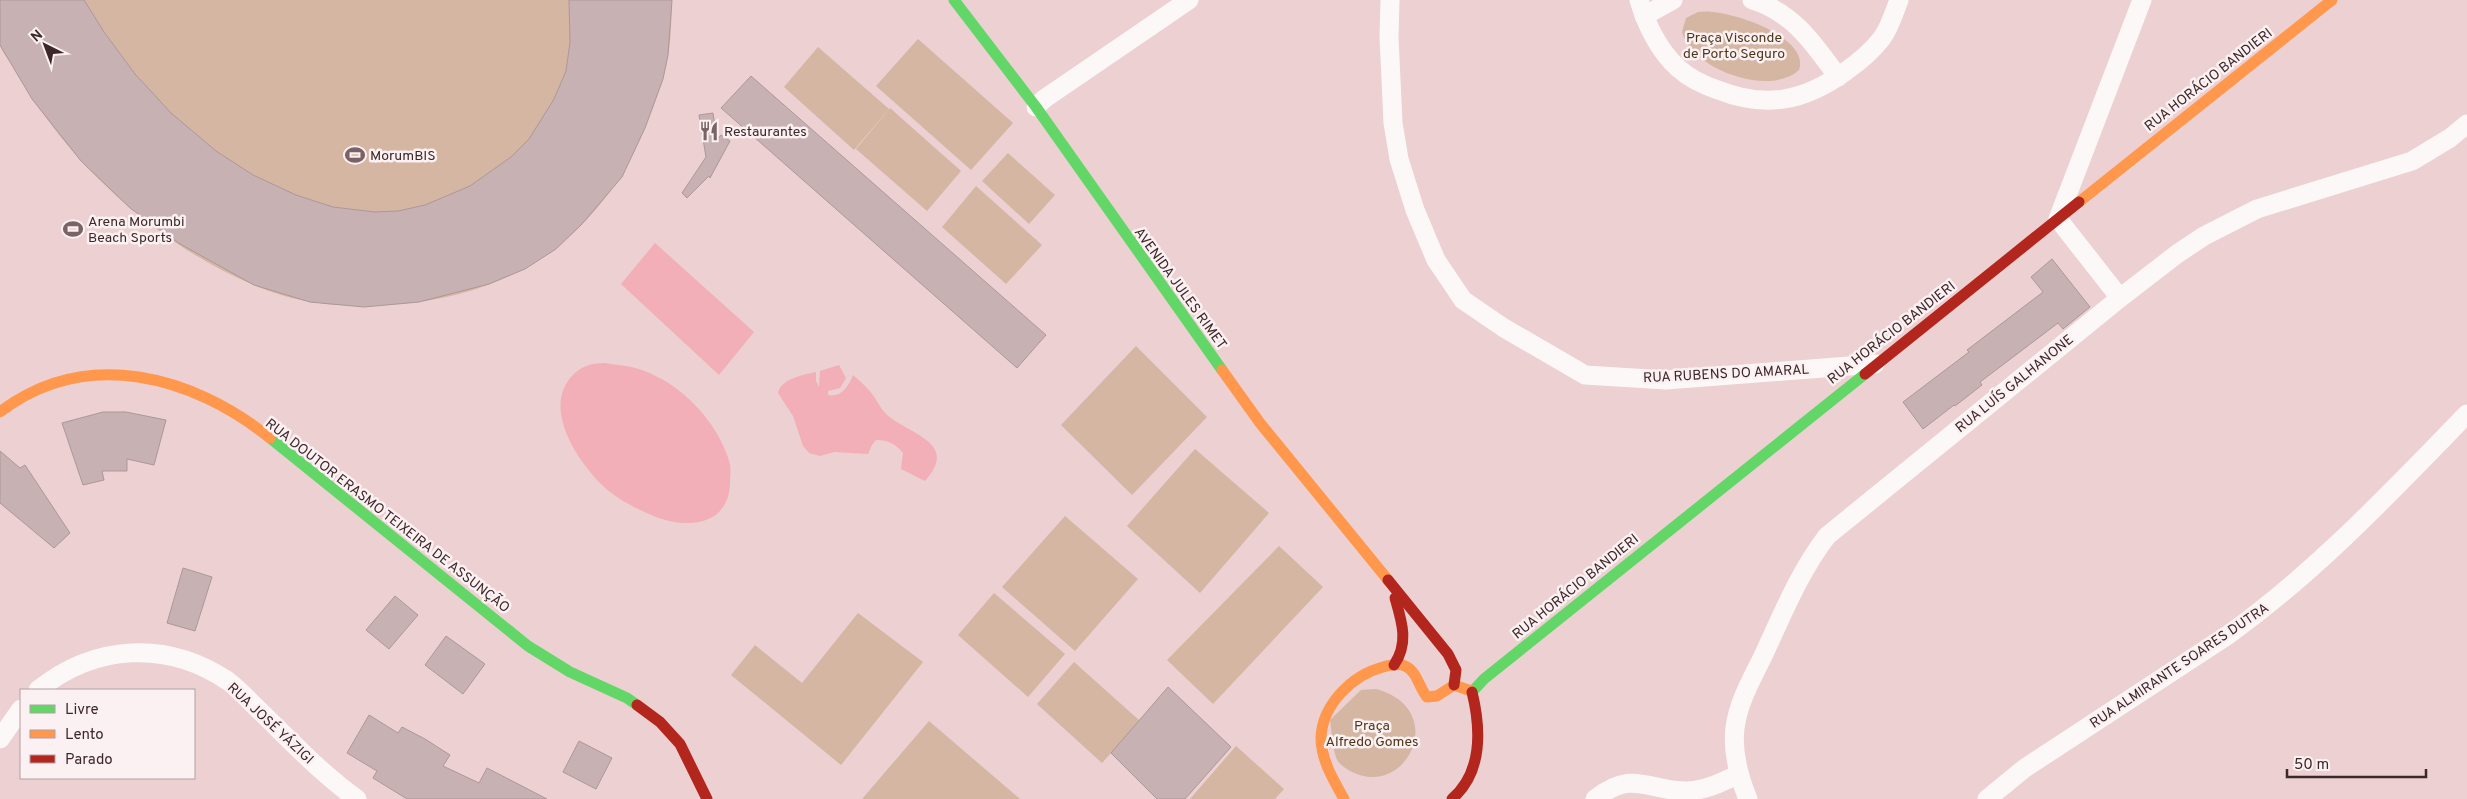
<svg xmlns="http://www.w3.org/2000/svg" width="2467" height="799" viewBox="0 0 2467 799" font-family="Overpass,sans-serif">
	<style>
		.green { fill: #d4b6a2 }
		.water { fill: #f3afb7 }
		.building { fill: #c8b1b3; stroke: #ad9799 }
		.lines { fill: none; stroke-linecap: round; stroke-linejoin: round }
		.street { stroke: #fcf8f8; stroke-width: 19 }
		.fast { stroke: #63d668; stroke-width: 11 }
		.slow { stroke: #ff974d; stroke-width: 11 }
		.jam { stroke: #b3261e; stroke-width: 11 }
		.labels { text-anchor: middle; stroke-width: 5; stroke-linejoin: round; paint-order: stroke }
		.park-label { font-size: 14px; fill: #4d371b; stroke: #fcf1f2 }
		.street-label { font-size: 14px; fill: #3c272a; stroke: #fcf1f2 }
		.poi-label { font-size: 14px; fill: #3c272a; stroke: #fcf1f2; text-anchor: start }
	</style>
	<rect width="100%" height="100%" fill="#ecd0d2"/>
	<!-- green -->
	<g class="green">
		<path d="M0 0H671L672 7C671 23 671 40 668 56 664 80 655 101 647 123 603 233 518 294 400 304 360 307 320 307 281 295 202 270 124 211 70 148 48 122 30 96 13 67 9 60 2 52 0 45 0 32 0 13 0 0Z"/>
		<path d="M1698 12C1724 7 1811 36 1799 70 1770 97 1692 70 1682 32L1686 18Z"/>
		<path d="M918 39 1013 123 971 170 876 86Z"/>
		<path d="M818 47 889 109 854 150 784 87Z"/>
		<path d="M890 108 961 171 927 211 856 149Z"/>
		<path d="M1008 153 1055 195 1029 224 982 181Z"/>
		<path d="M976 186 1042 245 1006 284 942 227Z"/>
		<path d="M1136 346 1207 417 1132 495 1061 425Z"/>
		<path d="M1195 449 1269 513 1200 593 1127 526Z"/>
		<path d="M1065 516 1138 579 1075 651 1002 587Z"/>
		<path d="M1279 546 1323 587 1213 704 1167 660Z"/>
		<path d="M994 593 1065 654 1028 697 958 635Z"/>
		<path d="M858 613 923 662 841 765 731 675 755 645 802 683Z"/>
		<path d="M1074 662 1140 721 1102 763 1037 704Z"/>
		<path d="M1376 689C1450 709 1407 799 1352 772 1346 769 1338 764 1336 757 1332 746 1332 732 1330 720L1361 690Z"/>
		<path d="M929 721 1020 799H862Z"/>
		<path d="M1236 746 1284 789 1275 799H1190Z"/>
	</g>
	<!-- water -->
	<g class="water">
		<path d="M655 243 754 332 719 375 621 284Z"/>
		<path d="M605 363C617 365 631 366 642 370 682 384 719 423 730 464 731 470 730 477 730 483 729 526 687 529 656 517 637 509 616 499 601 484 577 460 543 409 571 377 580 366 592 363 605 363Z"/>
		<path d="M839 365 846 378 840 388 828 391V395C841 398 849 386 853 375 861 382 869 389 875 398 878 403 881 409 886 414 907 434 961 442 925 481L901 469 903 453C896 444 888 440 876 440L872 445 868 454 834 452 820 456 809 453 803 446 793 416 778 393C781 379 802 375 816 372V381L819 387 820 371Z"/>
	</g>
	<!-- building -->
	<g class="building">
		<path d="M0 0H84L104 32 135 74 171 113 216 151 253 175 296 195 333 207 375 212 398 211 425 205 470 186 511 157 529 139 554 99 566 71 570 42 569 0H672L668 55 663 79 645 128 622 177 582 224 556 249 525 269 489 284 419 302 364 307 310 302 254 285 180 244 130 208 81 161 32 99 0 45Z"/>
		<path d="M751 76 1046 335 1017 368 721 108Z"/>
		<path d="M713 113 717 140 721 135 730 141 710 178 709 176 687 198 682 193 706 157 699 115Z"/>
		<path d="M2052 259 2090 307 2063 329 2058 323 1980 382 1982 385 1955 406 1954 405 1923 429 1903 402 1969 352 1967 350 2043 292 2031 277Z"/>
		<path d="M103 412H126L166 420 154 465 127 459V471H102L104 480 83 485 62 423Z"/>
		<path d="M0 451 20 468 25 465 70 533 54 548 0 503Z"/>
		<path d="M183 568 212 577 195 631 167 623Z"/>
		<path d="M395 596 418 615 389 649 366 630Z"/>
		<path d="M446 636 485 664 463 694 425 665Z"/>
		<path d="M1168 687 1231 747 1185 799H1157L1111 753Z"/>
		<path d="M369 715 398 733 402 727 425 739 450 755 443 766 479 783 487 768 547 799H407L373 778 377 771 347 753Z"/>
		<path d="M579 741 612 758 596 789 563 772Z"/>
	</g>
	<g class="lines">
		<!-- street -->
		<g class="street">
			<path d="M1390 0 1389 37 1393 123 1399 159 1415 210 1436 260 1463 300 1504 328 1585 375 1666 380 1875 364"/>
			<path d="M1639 0C1646 24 1659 51 1678 68 1690 79 1703 85 1718 90 1766 109 1805 101 1846 71 1859 62 1872 51 1882 38 1890 27 1894 13 1899 0"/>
			<path d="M1752 0C1793 12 1814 44 1838 77"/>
			<path d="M1644 16 1673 0"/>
			<path d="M1036 107 1044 99 1189 0"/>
			<path d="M2120 298 2058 219 2142 0"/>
			<path d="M38 690C95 644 167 640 228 681 240 690 250 702 261 712 292 742 322 774 357 799"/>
			<path d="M0 739 21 709"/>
			<path d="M1595 799C1634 768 1648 792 1688 791 1707 790 1722 782 1739 774"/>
			<path d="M1748 799C1739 777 1732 752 1735 728 1738 702 1753 677 1764 654 1783 613 1800 571 1827 536L2120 298 2177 254 2204 236 2257 209 2412 161 2450 138 2467 124"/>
			<path d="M1987 799 2025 768 2228 635C2317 571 2391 492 2467 414"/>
		</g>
		<!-- fast -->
		<g class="fast">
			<path d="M954 0 1036 107 1222 370"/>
			<path d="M270 438 528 646 570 672 627 698 637 705"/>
			<path d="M1472 692 1484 679 1865 374"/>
		</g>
		<!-- slow -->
		<g class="slow">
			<path d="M2079 202 2332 0"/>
			<path d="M1222 370 1260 423 1388 580"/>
			<path d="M0 412C86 346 193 376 270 438"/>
			<path d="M1344 799C1334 781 1321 760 1321 738 1322 705 1352 675 1383 667 1390 665 1399 663 1405 666 1417 671 1419 688 1427 697L1437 696 1454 685 1471 691"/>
		</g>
		<!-- jam -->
		<g class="jam">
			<path d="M1865 374 2079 202"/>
			<path d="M1388 580 1448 654 1456 670 1454 685"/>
			<path d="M1394 665C1409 643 1402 622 1395 598"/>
			<path d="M637 705 660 722 680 744 707 799"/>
			<path d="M1452 799C1483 772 1481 729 1472 692"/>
		</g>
	</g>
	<!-- icons -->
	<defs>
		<symbol id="restaurant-bare" viewBox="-9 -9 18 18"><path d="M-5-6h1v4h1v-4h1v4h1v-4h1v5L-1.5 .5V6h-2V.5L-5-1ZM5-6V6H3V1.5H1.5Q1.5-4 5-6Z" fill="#7a6265" stroke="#fcf1f2" stroke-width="2.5" paint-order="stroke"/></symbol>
		<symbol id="stadium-bare" viewBox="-9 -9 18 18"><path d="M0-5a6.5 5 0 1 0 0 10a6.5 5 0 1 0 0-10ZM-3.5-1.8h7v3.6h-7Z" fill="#7a6265" stroke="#fcf1f2" stroke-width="2.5" paint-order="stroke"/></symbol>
	</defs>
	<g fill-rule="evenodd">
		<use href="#restaurant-bare" x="695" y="117" width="28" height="28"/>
		<use href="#stadium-bare" x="341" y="141" width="28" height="28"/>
		<use href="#stadium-bare" x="59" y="215" width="28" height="28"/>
	</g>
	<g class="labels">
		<!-- park labels -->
		<g class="park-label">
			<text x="1734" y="42">Praça Visconde<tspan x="1734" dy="16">de Porto Seguro</tspan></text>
			<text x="1372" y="730">Praça<tspan x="1372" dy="16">Alfredo Gomes</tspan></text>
		</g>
		<!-- street labels -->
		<g class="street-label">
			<text transform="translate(2208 79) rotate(-38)" y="5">RUA HORÁCIO BANDIERI</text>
			<text transform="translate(1181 288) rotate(54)" y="5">AVENIDA JULES RIMET</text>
			<text transform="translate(1891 332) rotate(-38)" y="5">RUA HORÁCIO BANDIERI</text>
			<text transform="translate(1726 373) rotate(-3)" y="5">RUA RUBENS DO AMARAL</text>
			<text transform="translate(2014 383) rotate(-39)" y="5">RUA LUÍS GALHANONE</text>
			<text transform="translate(388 515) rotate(38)" y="5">RUA DOUTOR ERASMO TEIXEIRA DE ASSUNÇÃO</text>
			<text transform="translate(1575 586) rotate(-39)" y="5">RUA HORÁCIO BANDIERI</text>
			<text transform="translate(2179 665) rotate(-34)" y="5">RUA ALMIRANTE SOARES DUTRA</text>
			<text transform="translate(271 723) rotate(43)" y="5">RUA JOSÉ YÁZIGI</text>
		</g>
		<!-- poi labels -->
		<g class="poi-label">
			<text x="724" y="136">Restaurantes</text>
			<text x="370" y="160">MorumBIS</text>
			<text x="88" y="226">Arena Morumbi<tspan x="88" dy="16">Beach Sports</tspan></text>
		</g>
	</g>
	<!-- legend -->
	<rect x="20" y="689" width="175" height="90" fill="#fcf1f2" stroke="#afa0a2"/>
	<rect x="30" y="705" width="25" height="8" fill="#63d668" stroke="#afa0a2"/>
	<text x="65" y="714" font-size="15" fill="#3c272a">Livre</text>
	<rect x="30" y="730" width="25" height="8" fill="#ff974d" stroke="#afa0a2"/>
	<text x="65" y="739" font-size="15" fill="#3c272a">Lento</text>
	<rect x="30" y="755" width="25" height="8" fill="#b3261e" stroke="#afa0a2"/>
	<text x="65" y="764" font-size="15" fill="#3c272a">Parado</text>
	<!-- north arrow -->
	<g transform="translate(45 45) rotate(318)" stroke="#fcf1f2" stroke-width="4" paint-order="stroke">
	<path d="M0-4L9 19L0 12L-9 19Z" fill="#3c272a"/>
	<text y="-8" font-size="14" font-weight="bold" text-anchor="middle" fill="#3c272a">N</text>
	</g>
	<!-- scale -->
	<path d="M2287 769v8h139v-8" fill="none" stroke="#3c272a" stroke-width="2.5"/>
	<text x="2294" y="769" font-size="15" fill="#3c272a" stroke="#fcf1f2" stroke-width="4" paint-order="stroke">50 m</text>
</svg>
